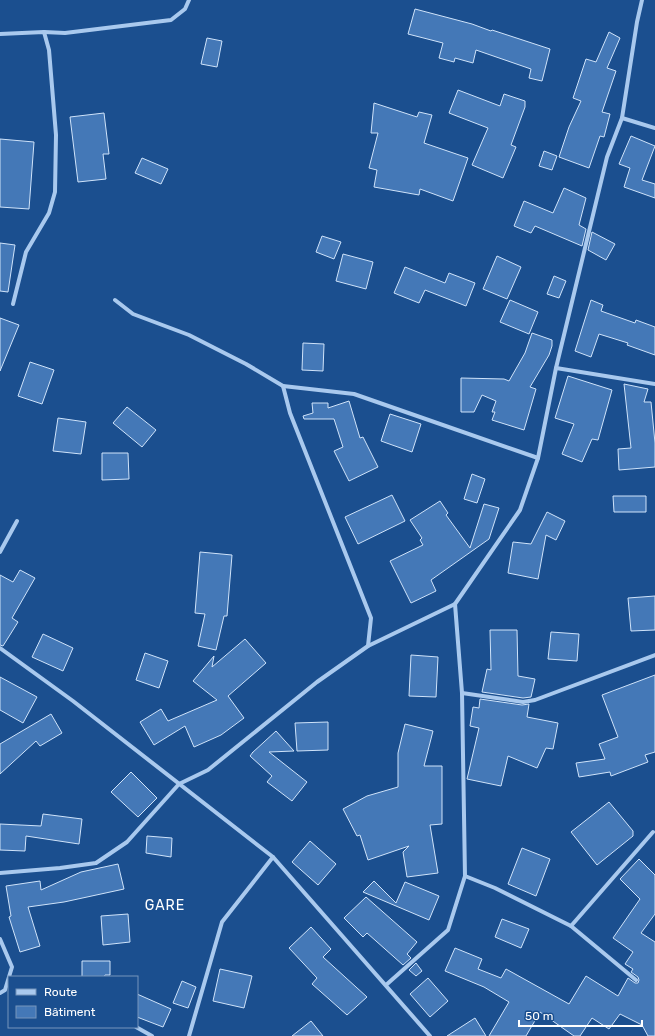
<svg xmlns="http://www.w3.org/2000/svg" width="655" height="1036" viewBox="0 0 655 1036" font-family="Rubik,sans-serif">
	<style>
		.building { fill: #4478b7; stroke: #cfe3fa }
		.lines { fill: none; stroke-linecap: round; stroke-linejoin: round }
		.minor { stroke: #a9c9ee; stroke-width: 4 }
		.labels { text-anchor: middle; stroke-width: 4; stroke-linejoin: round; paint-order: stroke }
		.quarter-label { font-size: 14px; letter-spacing: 1px; fill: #fff; stroke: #1b4f8f }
	</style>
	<rect width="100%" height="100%" fill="#1b4f8f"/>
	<!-- building -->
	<g class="building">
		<path d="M415 9 472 24 491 31 492 30 550 49 542 81 529 78 531 69 476 50 473 63 455 58 454 62 439 58 443 43 408 34Z"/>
		<path d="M609 32 620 38 607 68 616 71 602 112 610 114 604 137 600 136 589 168 559 157 569 127 581 101 573 98 586 59 596 62Z"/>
		<path d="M207 38 222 41 217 67 201 64Z"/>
		<path d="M458 90 500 106 504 94 525 101V107L511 145 516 147 503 178 472 165 488 128 449 113Z"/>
		<path d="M374 103 417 117 419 112 432 115 424 143 468 158 453 201 420 189 419 195 374 187 377 170 369 168 378 133H371Z"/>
		<path d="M104 113 109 154H103L106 179 78 182 70 117Z"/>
		<path d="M631 136 655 146 642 180 655 184V198L624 187 630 168 619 164Z"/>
		<path d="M0 139 34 142 29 209 0 207Z"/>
		<path d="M544 151 557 156 552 170 539 166Z"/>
		<path d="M142 158 168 169 161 184 135 173Z"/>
		<path d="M564 188 586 198 579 225 586 229 582 246 535 226 531 233 514 226 524 201 553 213Z"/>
		<path d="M592 232 615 244 606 260 588 250Z"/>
		<path d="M322 236 341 242 334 259 316 252Z"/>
		<path d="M0 243 15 245 8 292 0 291Z"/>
		<path d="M343 254 373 262 366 289 336 281Z"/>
		<path d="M497 256 521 267 507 299 483 289Z"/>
		<path d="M405 267 445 283 449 273 475 283 466 306 425 290 419 303 394 293Z"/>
		<path d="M554 276 566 281 559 298 547 294Z"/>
		<path d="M510 300 538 312 529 334 500 322Z"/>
		<path d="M591 300 603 305 601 311 635 323 636 320 655 327V355L627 345 628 343 599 334 591 357 575 351Z"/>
		<path d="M0 318 19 325 0 371Z"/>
		<path d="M532 333 552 340V346L549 355 530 387 536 389 524 430 492 420 495 412H492L496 401 482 395 474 412H461V378L504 379 509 381 525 353Z"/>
		<path d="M303 343 324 344 323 371 302 370Z"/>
		<path d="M30 362 54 370 42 404 18 396Z"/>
		<path d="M568 376 612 390 598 440 592 439 582 462 562 454 574 424 555 418Z"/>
		<path d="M624 384 648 389 644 402H651L655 443V467L619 470 618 449 631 448Z"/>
		<path d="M349 401 360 438 363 437 378 467 349 481 334 451 343 447 334 419H304L303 416 313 413 312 403H328V408Z"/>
		<path d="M127 407 156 430 142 447 113 423Z"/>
		<path d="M390 414 421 424 412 452 381 441Z"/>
		<path d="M58 418 86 422 81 454 53 451Z"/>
		<path d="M102 453H128L129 479 102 480Z"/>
		<path d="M472 474 485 479 477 503 464 499Z"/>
		<path d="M392 495 405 521 358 544 345 517Z"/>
		<path d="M613 496H646V512H614Z"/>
		<path d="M440 501 448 513 446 515 470 548 484 504 499 508 489 539 431 580 436 591 411 603 390 561 423 545 420 540 422 538 410 520Z"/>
		<path d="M547 512 565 521 556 540 546 535 538 579 508 573 513 542 531 544Z"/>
		<path d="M200 552 232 555 227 616H224L216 650 198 646 205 614 195 613Z"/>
		<path d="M20 570 35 578 12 618 18 622 3 646 0 645V575L13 582Z"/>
		<path d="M655 596V630L631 631 628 598Z"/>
		<path d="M490 630H517L518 676 535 679 531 697 523 698 482 692 487 669 491 670Z"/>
		<path d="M551 632 579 634 577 661 548 659Z"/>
		<path d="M43 634 73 648 63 671 32 657Z"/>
		<path d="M245 639 266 663 228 696 244 718 221 735 194 747 185 726 154 745 140 722 161 709 168 721 217 700 193 681 214 656 212 667Z"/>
		<path d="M145 653 168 661 159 688 136 680Z"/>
		<path d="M411 655 438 657 436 697 409 696Z"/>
		<path d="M655 675V752L645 755 648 762 611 776 610 772 579 777 576 763 605 759 599 744 618 737 602 695Z"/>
		<path d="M0 677 37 697 23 723 0 710Z"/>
		<path d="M480 699 522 705 529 704 527 717 558 723 553 749 546 748 537 768 508 756 501 786 467 779 479 728 470 726 473 707 479 708Z"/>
		<path d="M51 714 62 733 40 746 36 741 0 774V744Z"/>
		<path d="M328 722V750L297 751 295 723Z"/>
		<path d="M405 724 433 731 424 766H442V824L430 825 438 873 407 877 403 852 409 846 368 860 360 835 357 836 343 809 367 796 398 787V753Z"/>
		<path d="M276 731 294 751 269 752 307 782 292 801 267 782 272 776 250 756 253 752 252 753Z"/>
		<path d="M131 772 157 798 138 817 111 792Z"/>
		<path d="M609 802 633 831V836L597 865 571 832Z"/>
		<path d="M43 814 82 819 79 844 26 836 25 851 0 850V824L41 826Z"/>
		<path d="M147 836 172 838 171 857 146 853Z"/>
		<path d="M310 841 336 864 318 885 292 862Z"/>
		<path d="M522 848 550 859 536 896 508 884Z"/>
		<path d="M639 859 655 875V914L641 933 655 942V1036H648L642 1025 620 1014 609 1029 592 1018 580 1036H574L540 1012 526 1036H489L509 1002 484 987 445 971 455 948 482 959 478 969 501 978 506 969 569 1004 586 976 618 996 628 978 635 983H638L639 980 638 977 631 972 633 969 625 964 633 952 613 938 640 899 620 879Z"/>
		<path d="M118 864 124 889 64 902 28 907 40 946 20 952 9 917 11 916 6 886 40 881 41 890 81 872Z"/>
		<path d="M374 881 396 903 405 882 439 896 429 920 363 892Z"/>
		<path d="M366 897 417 942 407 954 411 958 403 965 367 933 363 937 344 918Z"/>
		<path d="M128 914 130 942 103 945 101 916Z"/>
		<path d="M502 919 529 929 521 948 495 937Z"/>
		<path d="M311 927 331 949 323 957 367 997 347 1015 312 984 317 978 289 948Z"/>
		<path d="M82 961H110V975H105L104 977H82Z"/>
		<path d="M416 963 422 971 416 976 409 970Z"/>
		<path d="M220 969 252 976 244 1008 213 1001Z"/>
		<path d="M428 978 448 1001 430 1017 410 994Z"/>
		<path d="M182 981 196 987 188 1008 173 1003Z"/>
		<path d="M137 994 171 1009 163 1027 137 1017Z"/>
		<path d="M475 1018 486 1036H447Z"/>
		<path d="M311 1021 323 1036H292Z"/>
	</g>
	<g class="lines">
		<!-- minor -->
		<g class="minor">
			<path d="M44 32 65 33 171 20 185 9 189 0"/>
			<path d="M0 34 44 32 49 50 56 135 55 192 49 213 26 252 13 304"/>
			<path d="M622 118 655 128"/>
			<path d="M115 300 133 314 189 335 246 364 283 386 290 413 371 618 368 646"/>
			<path d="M556 368 655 384"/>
			<path d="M283 386 354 394 538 458"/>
			<path d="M0 552 17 521"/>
			<path d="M0 648 73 701 273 857 430 1036"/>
			<path d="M462 693 523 702 535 700 655 655"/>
			<path d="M0 873 60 868 96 863 127 842 179 784 208 770 317 682 368 646 455 604"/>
			<path d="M465 876 495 888 571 926 636 980"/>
			<path d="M571 926 653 832"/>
			<path d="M0 939 12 967 5 990 0 993"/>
			<path d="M386 985 448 930 465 876 462 693 455 604 520 510 538 458 556 368 607 157 622 118 637 22 642 0"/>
			<path d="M136 1027 152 1036"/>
			<path d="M189 1036 222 922 273 857"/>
		</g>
	</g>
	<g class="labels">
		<!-- quarter labels -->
		<g class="quarter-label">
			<text x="165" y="910">GARE</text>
		</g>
	</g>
	<!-- legend -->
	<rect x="8" y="976" width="130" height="52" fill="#1b4f8f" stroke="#7695bc"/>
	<rect x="16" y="989" width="20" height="6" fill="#a9c9ee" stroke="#7695bc"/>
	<text x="44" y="996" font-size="12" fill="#ffffff">Route</text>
	<rect x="16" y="1006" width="20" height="12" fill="#4478b7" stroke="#7695bc"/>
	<text x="44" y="1016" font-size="12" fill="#ffffff">Bâtiment</text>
	<!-- scale -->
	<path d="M519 1020v6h123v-6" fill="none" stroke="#ffffff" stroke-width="2"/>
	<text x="525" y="1020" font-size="12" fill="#ffffff" stroke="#1b4f8f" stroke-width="3" paint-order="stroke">50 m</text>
</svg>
